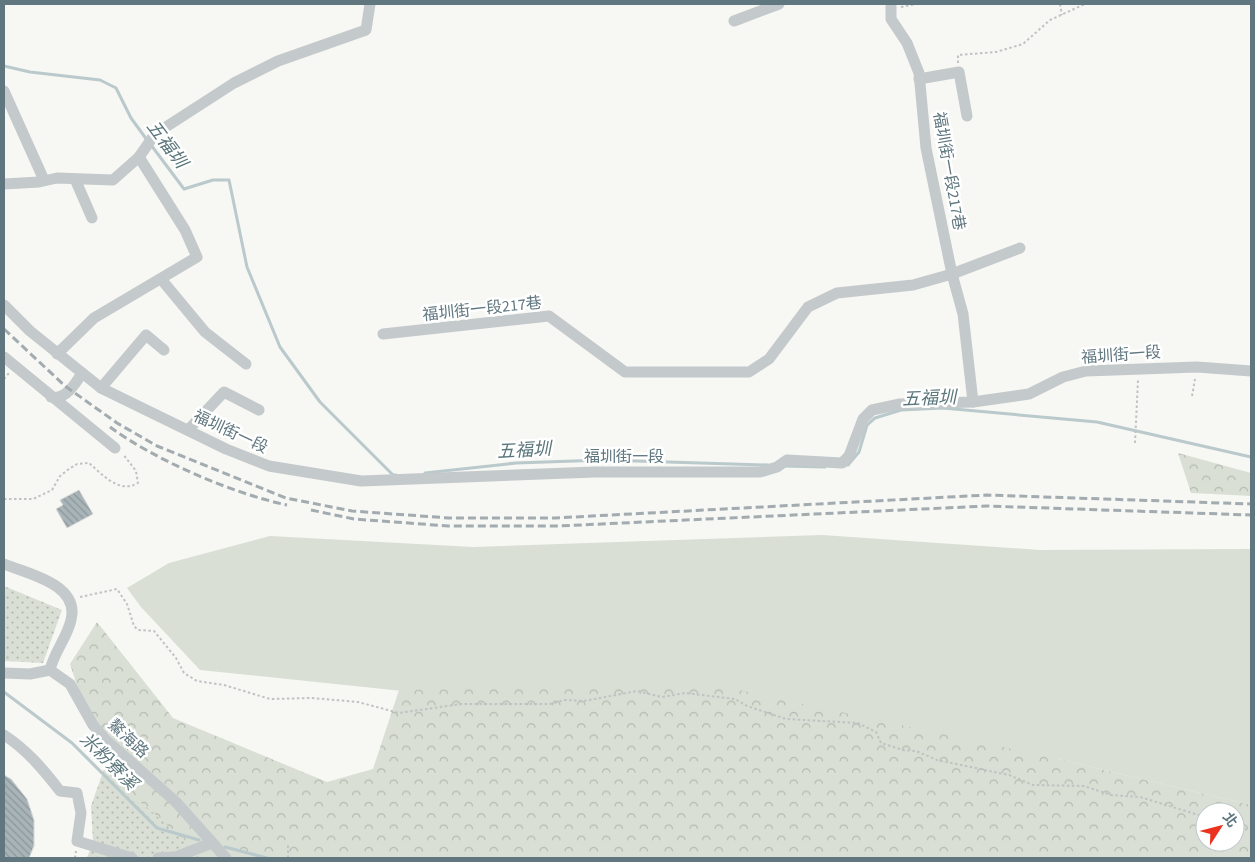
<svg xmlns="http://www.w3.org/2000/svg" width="1255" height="862" viewBox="0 0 1255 862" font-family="'Source Sans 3','Noto Sans TC',sans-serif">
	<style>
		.grass { fill: #d9dfd4 }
		.forest { fill: url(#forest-crowns); fill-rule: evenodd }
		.park { fill: url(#park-dots) }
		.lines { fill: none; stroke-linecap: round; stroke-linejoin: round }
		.stream { stroke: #bac9cb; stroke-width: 3 }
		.building { fill: url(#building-back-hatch); stroke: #d8d8d6 }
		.path { stroke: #c0c2c4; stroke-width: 2; stroke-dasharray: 2.5 2.5; stroke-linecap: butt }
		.minor { stroke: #c4c9cb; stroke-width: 11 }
		.rail { stroke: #a2abaf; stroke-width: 3; stroke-dasharray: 8 4; stroke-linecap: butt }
		.labels { text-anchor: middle; stroke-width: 5; stroke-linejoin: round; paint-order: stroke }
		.street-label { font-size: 16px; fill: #607780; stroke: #fff }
		.water-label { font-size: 18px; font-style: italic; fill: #5b777c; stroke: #fff }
	</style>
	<defs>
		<pattern id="forest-crowns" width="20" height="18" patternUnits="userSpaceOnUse" patternTransform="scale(1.25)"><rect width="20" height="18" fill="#d9dfd4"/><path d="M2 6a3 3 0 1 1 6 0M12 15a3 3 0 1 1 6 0" fill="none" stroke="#b3bab1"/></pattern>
		<pattern id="park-dots" width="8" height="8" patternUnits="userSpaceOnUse" patternTransform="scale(1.25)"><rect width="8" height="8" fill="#d9dfd4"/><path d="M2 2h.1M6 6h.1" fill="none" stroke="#b3bab1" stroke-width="1.8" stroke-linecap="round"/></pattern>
		<pattern id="building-back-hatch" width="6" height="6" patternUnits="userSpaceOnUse" patternTransform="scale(1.25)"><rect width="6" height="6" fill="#a8b4b7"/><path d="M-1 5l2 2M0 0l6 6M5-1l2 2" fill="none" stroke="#8c979a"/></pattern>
	</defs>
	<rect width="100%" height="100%" fill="#f7f7f4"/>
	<!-- grass -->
	<path class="grass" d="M822 535 1040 550 1251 549V805L1058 759 200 670 141 607 127 588 169 563 270 536 473 547Z"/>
	<!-- forest -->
	<g class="forest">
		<path d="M1178 453 1251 473V496L1191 493Z"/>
		<path d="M97 622 173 718 327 782 373 769 399 690 716 685 1058 759 1251 805V858H203L104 769 70 664ZM1205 812H1235V842H1205Z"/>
	</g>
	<!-- park -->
	<g class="park">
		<path d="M4 586 62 610 43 663 4 661Z"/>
		<path d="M104 769 197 852 203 858H87L93 842 91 806Z"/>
	</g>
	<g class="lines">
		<!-- stream -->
		<g class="stream">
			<path d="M4 66 30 72 100 80 116 88 131 118 147 140"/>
			<path d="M151 145 184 189 213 180H229L247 267 280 347 320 402 393 475H396"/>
			<path d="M844 465H848L859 452 867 425 875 418 901 410 943 408 1097 422 1251 457"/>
			<path d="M784 466 825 467"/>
			<path d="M425 473 516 463 604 460 768 465"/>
			<path d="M4 692 72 743 157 828 199 840"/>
			<path d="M225 847 267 858"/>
		</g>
	</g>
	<!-- building -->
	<g class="building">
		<path d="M79 490 93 514 67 528 56 509 63 505 60 500Z"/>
		<path d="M4 775 11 779 27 799 34 820V846L29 858H4Z"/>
	</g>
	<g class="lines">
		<!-- path -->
		<g class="path">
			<path d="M1060 4 1062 15"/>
			<path d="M901 7 916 4"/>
			<path d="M958 63V55L996 52 1023 44 1050 20 1085 4"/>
			<path d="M4 379 9 373"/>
			<path d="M1192 396 1195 379"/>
			<path d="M1135 443 1138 380"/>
			<path d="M4 499H33L52 490 60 476 69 469 77 464 89 463C103 475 119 494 138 483L136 471 123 454"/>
			<path d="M80 597 117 589 127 604 134 626 138 630 154 631 176 658 184 673 197 681 224 685 270 699 312 698 358 702 399 713 461 704H550L565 700 584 701 637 691 662 697 685 693 735 699 747 706 786 719 858 723 876 732 881 743 903 750 916 751 937 760 1009 775 1033 785 1084 786 1111 795 1140 797 1205 817"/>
			<path d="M1235 828 1251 830"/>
			<path d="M75 858 76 851"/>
			<path d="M288 858V845"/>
		</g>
		<!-- minor -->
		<g class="minor">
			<path d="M891 4V19L907 43 919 73 926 148 952 274 963 314 973 402"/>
			<path d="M734 21 779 4"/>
			<path d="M919 79 959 72 967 116"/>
			<path d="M4 91 44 180"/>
			<path d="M75 179 92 218"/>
			<path d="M4 184 39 182 57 178 113 180 139 157 155 134 234 83 278 61 366 30 370 4"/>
			<path d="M161 279 205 332 246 364"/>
			<path d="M4 305 30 331 101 388 226 449 269 466 361 481 595 472H760L777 467 787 460 842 463 849 456 863 419 872 410 900 404 973 402 1029 394 1063 377 1086 371 1197 367 1251 371"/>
			<path d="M383 334 549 316 625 372H749L769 359 808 307 837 293 913 285 952 274 1020 248"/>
			<path d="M57 354 94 318 197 257 185 230 139 157"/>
			<path d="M4 357 115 448"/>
			<path d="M101 388 146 335 164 350"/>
			<path d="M51 397C65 401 76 383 82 373"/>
			<path d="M189 429 224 392 259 410"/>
			<path d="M4 564C28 574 80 584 71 620 67 638 54 652 50 670"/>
			<path d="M4 673 30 674 50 670 70 684 93 725 106 740 176 802 226 858"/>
			<path d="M4 735C27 750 43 769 60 791L77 793 81 813 77 841 132 858"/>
			<path d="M158 858 176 857 212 843"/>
		</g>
		<!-- rail -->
		<g class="rail">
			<path d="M4 329 65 386 117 423 157 446 286 498 352 511 449 518H555L987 495 1251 504"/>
			<path d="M110 427C155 460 231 493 287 505"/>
			<path d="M311 510 354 519 448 526H558L987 506 1251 515"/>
		</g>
	</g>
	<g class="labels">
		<!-- street labels -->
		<g class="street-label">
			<text transform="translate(950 171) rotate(80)" y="6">福圳街一段217巷</text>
			<text transform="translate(482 308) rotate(-6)" y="6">福圳街一段217巷</text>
			<text transform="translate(1121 354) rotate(-4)" y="6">福圳街一段</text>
			<text transform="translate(231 431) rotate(25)" y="6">福圳街一段</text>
			<text x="624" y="462">福圳街一段</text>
			<text transform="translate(129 738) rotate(43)" y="6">鰲海路</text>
		</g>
		<!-- water labels -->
		<g class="water-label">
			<text transform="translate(167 144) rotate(53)" y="6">五福圳</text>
			<text transform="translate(929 398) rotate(-2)" y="6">五福圳</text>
			<text transform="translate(524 450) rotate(-3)" y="6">五福圳</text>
			<text transform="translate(109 761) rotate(45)" y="6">米粉寮溪</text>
		</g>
	</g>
	<!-- border -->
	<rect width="1255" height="862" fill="none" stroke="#607780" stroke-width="10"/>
	<!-- north arrow -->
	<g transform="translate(1220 827) rotate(54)"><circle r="24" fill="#ffffff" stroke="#bfc9cc"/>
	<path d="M0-4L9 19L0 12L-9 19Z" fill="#eb321f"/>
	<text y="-8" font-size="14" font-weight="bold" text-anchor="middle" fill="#607780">北</text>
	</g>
</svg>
